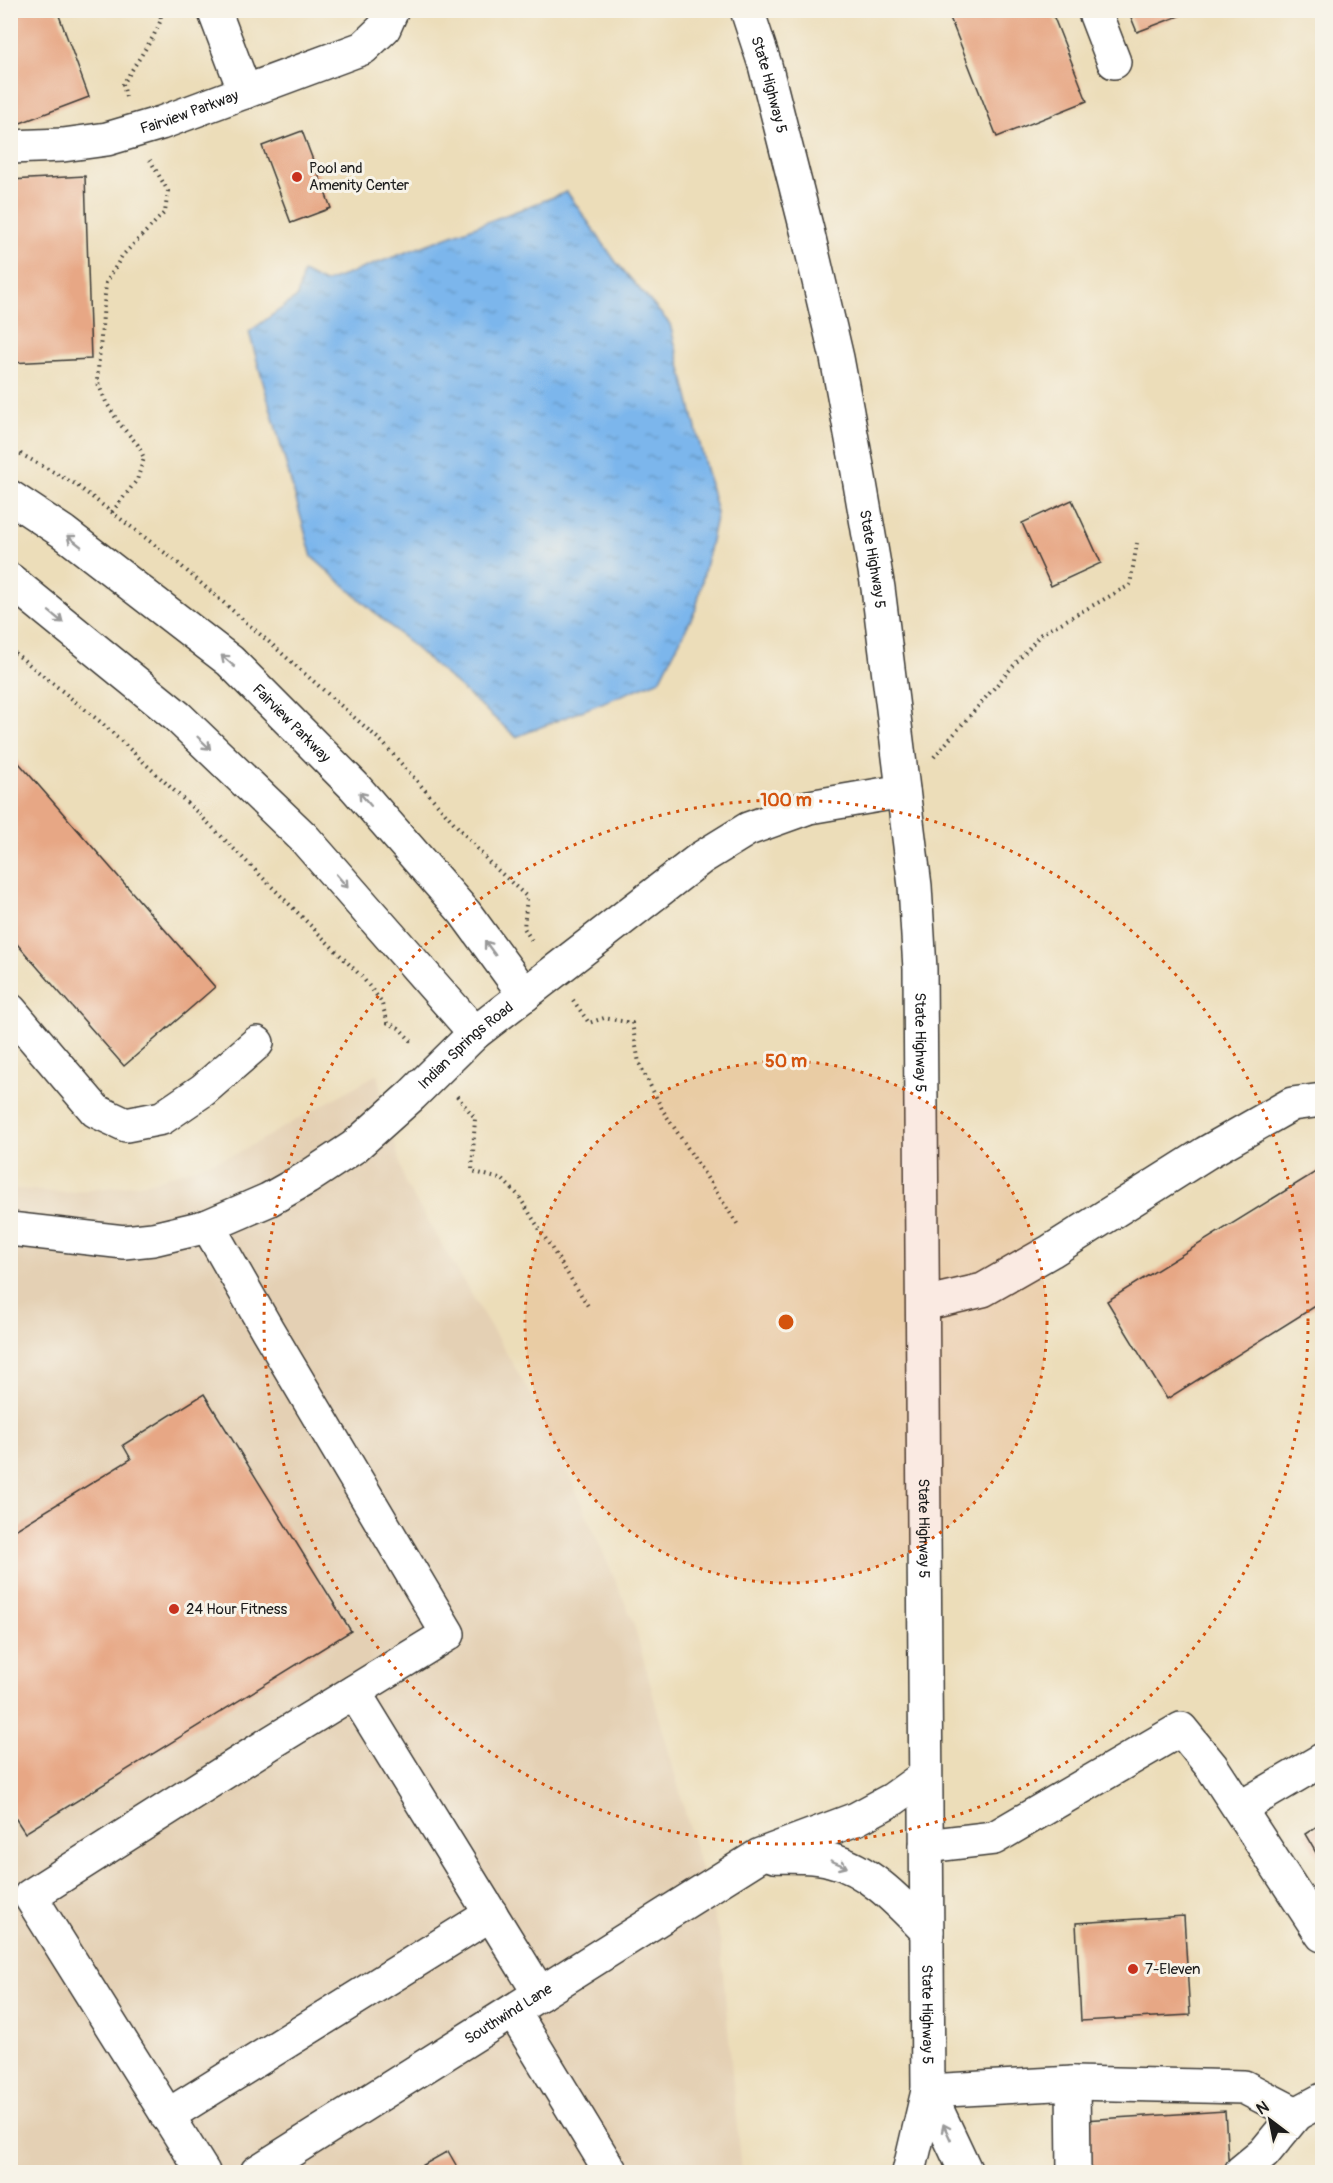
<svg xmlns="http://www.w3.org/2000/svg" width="1333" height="2183" viewBox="0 0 1333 2183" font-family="Pangolin,sans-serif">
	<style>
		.built { fill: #e4d0b4 }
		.water { fill: url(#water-ripples); stroke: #4c6984; stroke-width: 1.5 }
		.building { fill: #e7a785 }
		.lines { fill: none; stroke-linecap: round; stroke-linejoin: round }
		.minor-casing { stroke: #3b3934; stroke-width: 36 }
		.major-casing { stroke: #3b3934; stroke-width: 36 }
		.path { stroke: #3b3934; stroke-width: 4; stroke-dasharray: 1.5 4.5; stroke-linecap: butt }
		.minor { stroke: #fff; stroke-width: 33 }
		.major { stroke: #fff; stroke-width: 33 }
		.oneway { stroke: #999 }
		.ring { fill: none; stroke: #d4530e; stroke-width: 3; stroke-dasharray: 3 6 }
		.poi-dot { fill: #c8321e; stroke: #f7f3e8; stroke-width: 2 }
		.labels { text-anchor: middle; stroke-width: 6; stroke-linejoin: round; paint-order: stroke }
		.street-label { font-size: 15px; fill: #1c1c1c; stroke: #f7f3e8 }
		.poi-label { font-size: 15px; fill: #1c1c1c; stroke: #f7f3e8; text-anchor: start }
		.centre { fill: #d4530e; stroke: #f7f3e8; stroke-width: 3 }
		.ring-label { font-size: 18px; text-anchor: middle; font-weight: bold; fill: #d4530e; stroke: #f7f3e8; stroke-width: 6; stroke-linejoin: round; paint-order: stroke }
	</style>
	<defs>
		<pattern id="water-ripples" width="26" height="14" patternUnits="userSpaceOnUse" patternTransform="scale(1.5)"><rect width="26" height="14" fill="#7bb6ec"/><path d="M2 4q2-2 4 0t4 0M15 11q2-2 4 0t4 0" fill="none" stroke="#6493be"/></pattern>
	</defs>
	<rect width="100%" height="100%" fill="#f7f3e8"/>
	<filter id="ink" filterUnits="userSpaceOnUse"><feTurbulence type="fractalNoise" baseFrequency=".0167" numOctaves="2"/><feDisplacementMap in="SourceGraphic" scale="12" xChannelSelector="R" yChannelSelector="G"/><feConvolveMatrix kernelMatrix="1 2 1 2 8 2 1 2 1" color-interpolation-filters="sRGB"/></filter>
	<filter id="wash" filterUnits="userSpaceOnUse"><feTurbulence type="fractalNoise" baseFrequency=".008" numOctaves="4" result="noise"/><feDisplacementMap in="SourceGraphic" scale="24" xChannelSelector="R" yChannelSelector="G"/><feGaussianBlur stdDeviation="1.35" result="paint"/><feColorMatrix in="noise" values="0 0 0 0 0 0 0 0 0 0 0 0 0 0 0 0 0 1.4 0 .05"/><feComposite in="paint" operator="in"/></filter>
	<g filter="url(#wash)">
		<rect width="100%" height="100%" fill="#ecddb9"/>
		<!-- built -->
		<path class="built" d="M377 1074 405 1183 542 1413 633 1621 720 1939 741 2172H11L10 1188 65 1193 148 1183 238 1153Z"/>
		<!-- water -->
		<path class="water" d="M567 192 616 262 670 324 717 513 696 609 660 680 516 737 312 557 249 332 297 297 303 272 324 283Z"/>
		<g id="blocks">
			<!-- building -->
			<g class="building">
				<path d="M10 10H57L89 97 10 127Z"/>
				<path d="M947 10H1051L1087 101 997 137Z"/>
				<path d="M1128 10H1192V11L1137 32Z"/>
				<path d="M302 131 331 208 291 223 262 146Z"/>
				<path d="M85 176 91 359 10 363V180Z"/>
				<path d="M1072 500 1101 563 1051 586 1022 523Z"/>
				<path d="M12 755 215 987 124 1066 10 936V757Z"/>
				<path d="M1322 1168V1302L1167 1399 1107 1301Z"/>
				<path d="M204 1394 351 1631 25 1833 10 1810V1587L16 1584 10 1575V1533L131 1459 123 1445Z"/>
				<path d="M1322 1823V1863L1305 1834Z"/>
				<path d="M1184 1916 1190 2015 1081 2021 1076 1923Z"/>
				<path d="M1225 2111 1229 2172H1086L1083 2120Z"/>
				<path d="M448 2151 460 2172H411Z"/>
			</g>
		</g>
	</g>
	<g filter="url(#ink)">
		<use href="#blocks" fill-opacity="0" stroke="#3b3934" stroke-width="1.5"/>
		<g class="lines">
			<defs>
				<g id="minor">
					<path d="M214 10 245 92"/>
					<path d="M1094 10 1114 62"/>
					<path id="s1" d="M10 147 63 145 107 139 161 123 363 48 384 28 392 10"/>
					<path id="s2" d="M10 497 63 532 230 661 354 786 465 913 525 995"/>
					<path d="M10 580 178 717 304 838 475 1033"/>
					<path d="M10 1010 96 1111 126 1125 162 1118 203 1090 257 1043"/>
					<path id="s3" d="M10 1229 124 1242 153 1239 208 1226 268 1200 307 1178 354 1147 412 1095 475 1033 701 858 748 829 809 807 903 791"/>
					<path d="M923 1304 983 1290 1051 1251 1206 1153 1292 1104 1322 1100"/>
					<path d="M354 1692 540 1994"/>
					<path d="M1240 1808 1322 1760"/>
					<path d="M926 1846 994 1838 1181 1729 1212 1767 1322 1935"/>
					<path d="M774 1856C792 1857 813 1855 830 1860 869 1869 900 1903 927 1931"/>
					<path d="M513 2011 611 2172"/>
					<path d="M1073 2083 1074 2172"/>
					<path d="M928 2091 1073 2083 1244 2087 1296 2114 1322 2100"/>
					<path d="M167 2116 491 1914"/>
					<path d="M203 2172 30 1896 272 1742 448 1634 268 1331 208 1226"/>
					<path id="s4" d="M257 2172 760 1855 856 1819 893 1799 925 1776"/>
					<path d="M1241 2172 1264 2153 1296 2114"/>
				</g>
				<g id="major">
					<path id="s5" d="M747 10 765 65 808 234 837 358 857 466 878 588 915 886 920 969 928 2091 909 2172"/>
					<path d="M928 2091 966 2172"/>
				</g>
			</defs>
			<!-- minor casing -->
			<use href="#minor" class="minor-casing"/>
			<!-- major casing -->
			<use href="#major" class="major-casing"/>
			<!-- path -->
			<g class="path">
				<path d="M126 97 123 84 153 37 161 20 160 10"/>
				<path d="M10 448 75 484 173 559 269 642 382 742 489 862 527 897 524 928 534 944"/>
				<path d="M112 512 137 480 144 458 138 445 119 423 106 402 97 381 106 283 122 256 165 212 168 191 150 160"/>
				<path d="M10 649 103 724 199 814 362 977 381 1001 388 1023 399 1028 414 1044"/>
				<path d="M934 757 1041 634 1130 585 1137 543"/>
				<path d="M573 1000 589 1023 604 1018 632 1023 639 1063 662 1109 738 1225"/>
				<path d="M457 1096 475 1118 472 1171 503 1180 518 1195 588 1306"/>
			</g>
			<!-- minor -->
			<use href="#minor" class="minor"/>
			<!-- major -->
			<use href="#major" class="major"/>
		</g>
		<!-- one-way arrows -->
		<defs><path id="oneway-shaft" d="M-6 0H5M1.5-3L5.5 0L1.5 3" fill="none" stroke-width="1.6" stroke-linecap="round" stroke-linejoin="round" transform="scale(1.5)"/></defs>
		<g class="oneway">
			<use href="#oneway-shaft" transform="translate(74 541) rotate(-142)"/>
			<use href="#oneway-shaft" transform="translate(56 617) rotate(39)"/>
			<use href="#oneway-shaft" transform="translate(228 661) rotate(-139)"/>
			<use href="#oneway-shaft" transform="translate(204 743) rotate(44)"/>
			<use href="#oneway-shaft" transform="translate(365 799) rotate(-131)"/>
			<use href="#oneway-shaft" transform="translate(342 881) rotate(49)"/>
			<use href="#oneway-shaft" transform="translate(490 948) rotate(-126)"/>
			<use href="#oneway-shaft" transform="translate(839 1864) rotate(23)"/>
			<use href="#oneway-shaft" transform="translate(947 2132) rotate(-115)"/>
		</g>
	</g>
	<!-- distance rings -->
	<circle cx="786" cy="1322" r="261" fill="#d4530e" fill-opacity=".12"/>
	<g class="ring">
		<circle cx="786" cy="1322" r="261"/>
		<circle cx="786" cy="1322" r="522"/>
	</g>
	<!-- markers -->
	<g class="poi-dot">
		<circle cx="297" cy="177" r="6"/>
		<circle cx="174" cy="1609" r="6"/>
		<circle cx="1133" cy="1969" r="6"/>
	</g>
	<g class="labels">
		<!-- street labels -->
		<g class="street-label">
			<text dy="5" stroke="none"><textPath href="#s5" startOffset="78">State Highway 5</textPath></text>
			<text dy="5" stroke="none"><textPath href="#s1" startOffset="184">Fairview Parkway</textPath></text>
			<text dy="5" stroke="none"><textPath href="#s5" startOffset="564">State Highway 5</textPath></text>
			<text dy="5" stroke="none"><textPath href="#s2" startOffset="362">Fairview Parkway</textPath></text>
			<text dy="5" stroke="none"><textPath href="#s5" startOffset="1050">State Highway 5</textPath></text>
			<text dy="5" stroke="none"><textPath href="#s3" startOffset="518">Indian Springs Road</textPath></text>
			<text dy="5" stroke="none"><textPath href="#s5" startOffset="1536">State Highway 5</textPath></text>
			<text dy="5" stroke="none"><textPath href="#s4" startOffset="297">Southwind Lane</textPath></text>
			<text dy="5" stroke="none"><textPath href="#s5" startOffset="2022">State Highway 5</textPath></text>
		</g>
		<!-- poi labels -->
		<g class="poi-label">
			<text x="309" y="173">Pool and<tspan x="309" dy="17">Amenity Center</tspan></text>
			<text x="186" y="1614">24 Hour Fitness</text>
			<text x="1145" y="1974">7-Eleven</text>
		</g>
	</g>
	<circle cx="786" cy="1322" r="9" class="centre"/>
	<g class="ring-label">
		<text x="786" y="806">100 m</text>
		<text x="786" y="1067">50 m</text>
	</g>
	<!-- margin -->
	<rect width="1333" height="2183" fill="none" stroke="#f7f3e8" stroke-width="36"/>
	<!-- north arrow -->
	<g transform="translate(1270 2120) rotate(328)" stroke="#f7f3e8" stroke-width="4.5" paint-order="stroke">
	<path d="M0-4.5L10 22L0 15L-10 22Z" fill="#1c1c1c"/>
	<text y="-9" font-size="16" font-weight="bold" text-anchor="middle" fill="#1c1c1c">N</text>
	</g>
</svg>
